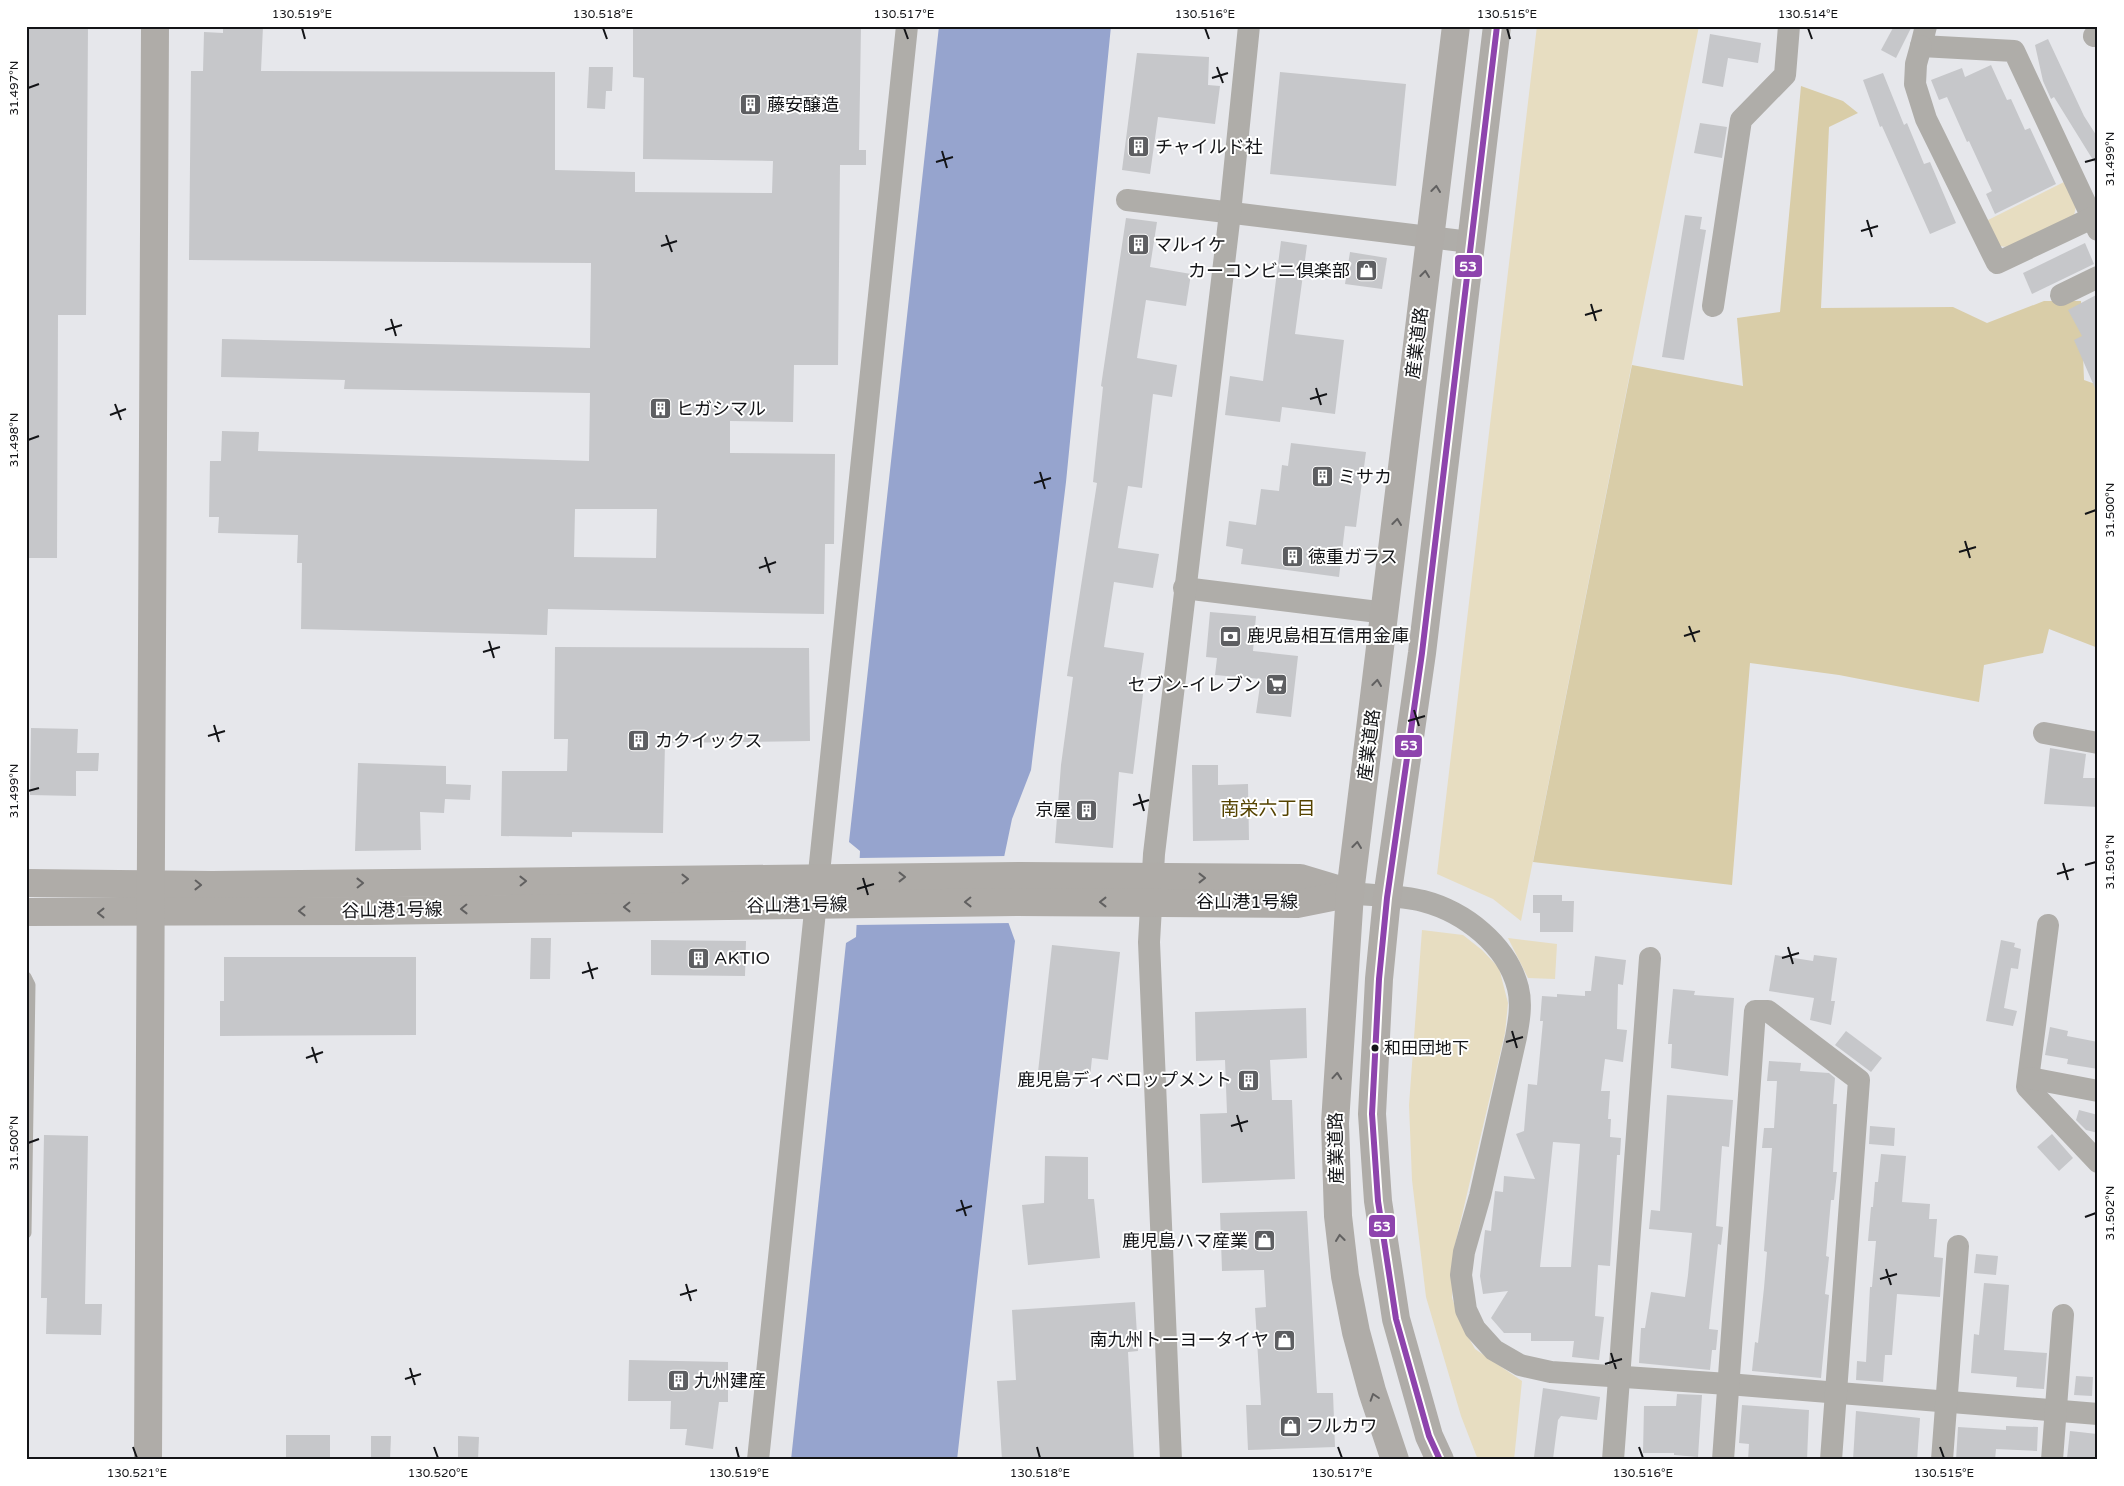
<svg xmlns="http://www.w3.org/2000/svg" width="2124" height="1486" viewBox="0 0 2124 1486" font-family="'Varela Round','Noto Sans JP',sans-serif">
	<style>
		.green { fill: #e7ddc1 }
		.forest { fill: #d9cda8 }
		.water { fill: #96a4ce }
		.pier { fill: #e6e7eb }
		.building { fill: #c6c7ca; fill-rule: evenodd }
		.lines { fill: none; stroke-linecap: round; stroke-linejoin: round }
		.lane { stroke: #afada9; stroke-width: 11 }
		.street { stroke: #afada9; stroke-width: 22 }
		.secondary { stroke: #afaca8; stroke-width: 28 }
		.bus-1-casing { stroke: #fff; stroke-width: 10 }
		.bus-1 { stroke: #8e44ad; stroke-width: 6 }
		.oneway { stroke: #616060 }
		.ticks { fill: none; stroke: #131417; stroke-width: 2 }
		.bus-dot { fill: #131417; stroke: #fff; stroke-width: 2 }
		.labels { text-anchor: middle; stroke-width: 4; stroke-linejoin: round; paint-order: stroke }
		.bus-label { font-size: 17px; fill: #131417; stroke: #fff; text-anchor: start }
		.poi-label { font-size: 18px; fill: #131417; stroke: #fff; text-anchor: start }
		.street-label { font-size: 18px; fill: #131417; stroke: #fff }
		.neighbourhood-label { font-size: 19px; fill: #554300; stroke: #fff }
		.line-badge { stroke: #fff; stroke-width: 2 }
		.badge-label { font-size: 14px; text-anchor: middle; font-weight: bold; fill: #fff }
		.neatline { fill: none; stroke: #131417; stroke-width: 2 }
		.ticks-label { font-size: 12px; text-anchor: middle; fill: #131417 }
	</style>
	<rect width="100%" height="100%" fill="#e6e7eb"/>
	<!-- green -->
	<g class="green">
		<path d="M1537 26H1699L1521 921 1493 899 1437 874Z"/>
		<path d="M2064 182 2076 206 2074 216 2007 247 1999 246 1986 221Z"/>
		<path d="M1422 930 1463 935 1482 950 1499 968 1508 1003 1505 1033 1454 1249 1452 1298 1463 1328 1475 1349 1522 1381 1514 1460H1478L1461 1416 1426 1297 1412 1180 1409 1105Z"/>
		<path d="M1508 938 1557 944 1555 979 1528 978Z"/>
	</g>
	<!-- forest -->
	<path class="forest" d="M1801 86 1843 101 1858 113 1829 127 1821 308 1953 307 1987 323 2044 301H2081L2084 380 2098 385V648L2049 629 2043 653 1984 665 1979 702 1839 675 1750 663 1732 885 1533 862 1632 365 1743 386 1737 318 1780 312Z"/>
	<!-- water -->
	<path class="water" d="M939 26H1111L1066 482 1031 770 1012 819 997 891 1015 941 957 1460H791L846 943 856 937 860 851 849 842Z"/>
	<!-- pier -->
	<path class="pier" d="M1007 856 999 891 1011 923 854 925 859 858Z"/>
	<!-- building -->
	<g class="building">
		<path d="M26 26H88L86 315H58L57 558H26Z"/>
		<path d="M223 26H263L261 71 555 72V170L635 172V192L772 193 773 161 643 159 644 78 633 77V26H861L859 150H866V165H840L838 365H794L793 422 730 421V453L835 454 834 544H825L824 614 548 609 547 635 301 629 302 563H297L298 535 218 533 219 517H209L210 461H221L222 431 259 432 258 451 589 461 590 393 344 389 345 380 221 377 222 339 590 348 591 263 189 260 191 71H203L204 32 223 33ZM575 509H657L656 558 574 557Z"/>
		<path d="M1894 26H1912L1896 58 1881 50Z"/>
		<path d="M1710 34 1761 43 1758 63 1728 58 1723 87 1702 83Z"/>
		<path d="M2048 39 2084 116 2098 138V168L2054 97 2051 99 2043 81 2035 45Z"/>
		<path d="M1137 53 1209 57 1208 85 1220 86 1215 124 1158 117 1150 174 1122 170Z"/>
		<path d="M1991 65 2007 100 2011 99 2025 130 2030 128 2056 184 1995 214 1986 194 1992 191 1969 141 1967 142 1947 97 1939 100 1931 80 1962 68 1965 77Z"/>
		<path d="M589 67H613L612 91H606L605 109 587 108Z"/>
		<path d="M1280 72 1406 84 1396 186 1270 174Z"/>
		<path d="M1883 73 1904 125 1907 123 1924 164 1930 162 1956 223 1930 234 1882 126 1880 127 1863 80Z"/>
		<path d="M1700 123 1727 127 1722 158 1694 153Z"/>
		<path d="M1685 215 1702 217 1700 229 1706 230 1684 360 1662 357Z"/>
		<path d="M1126 218 1157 222 1150 267 1191 274 1186 306 1146 300 1137 358 1177 365 1172 397 1153 394 1142 488 1128 486 1118 548 1159 554 1153 588 1114 582 1104 647 1144 653 1138 693 1143 694 1133 774 1119 772 1113 848 1055 843 1061 765 1073 677 1067 676 1097 483 1093 482 1103 387 1101 386Z"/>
		<path d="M1281 241 1307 245 1295 334 1344 340 1335 414 1282 407 1280 422 1225 415 1230 376 1263 381Z"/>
		<path d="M2085 243 2094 264 2032 294 2023 273Z"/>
		<path d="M1350 252 1387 258 1382 289 1345 284Z"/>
		<path d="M2098 294V395L2074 340 2082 336 2068 310Z"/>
		<path d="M1291 443 1366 452 1356 527 1345 526 1339 577 1241 564 1243 549 1226 546 1229 521 1256 525 1261 489 1279 491 1282 465 1288 466Z"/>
		<path d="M1210 612 1256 616 1253 651 1298 656 1291 717 1256 713 1261 679 1215 675 1217 658 1206 657Z"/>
		<path d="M555 647 809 648 810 741 665 743 663 833 572 832V837L501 836 502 771H567L568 739H554Z"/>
		<path d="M31 728 78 729 77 753H99L98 771H76V796L30 795Z"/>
		<path d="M2050 748 2086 754 2083 778H2098V807L2044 804Z"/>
		<path d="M358 763 446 766V784L471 785 470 800 445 799 444 813 420 812 421 850 355 851Z"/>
		<path d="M1192 765H1218V785L1248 784 1249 840 1193 841Z"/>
		<path d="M1533 895H1562V901H1574L1573 932H1540V913H1533Z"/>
		<path d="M531 938H551L550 979H530Z"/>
		<path d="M651 940 746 941 745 976 651 975Z"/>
		<path d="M2001 940 2015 943 2014 947 2021 949 2018 969 2011 968 2004 1008 2017 1011 2013 1026 1986 1021Z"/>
		<path d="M1052 945 1120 952 1108 1060 1092 1058 1090 1077 1038 1072Z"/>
		<path d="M1775 955 1813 961 1814 955 1837 958 1831 1001H1835L1831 1025 1810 1020 1814 998 1769 991Z"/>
		<path d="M1595 956 1626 960 1623 985 1618 984 1617 1029 1627 1030 1623 1062 1605 1059 1601 1091H1610L1608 1119H1611L1610 1137 1621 1138 1620 1155H1617L1610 1266 1598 1265 1595 1316 1604 1317 1599 1360 1572 1357 1574 1341H1531V1333H1504L1491 1318 1508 1291 1483 1294 1480 1276 1485 1230 1491 1231 1495 1191 1503 1192 1504 1176 1535 1179 1516 1134 1524 1131 1528 1084 1537 1085 1543 1021H1540L1542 996 1557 997V994L1585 996V991H1591ZM1553 1142 1580 1144 1571 1267H1540Z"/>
		<path d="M224 957H416V1035L220 1036V1001H224Z"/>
		<path d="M1673 989 1695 991 1694 995 1734 998 1728 1076 1671 1068 1672 1044H1668Z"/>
		<path d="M1306 1008 1307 1058 1270 1060 1272 1100H1292L1295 1179 1202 1183 1200 1114 1227 1113 1225 1060 1196 1061 1195 1012Z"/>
		<path d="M2050 1027 2068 1031 2067 1036 2098 1042V1069L2067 1064 2068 1059 2045 1055Z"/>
		<path d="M1846 1031 1882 1058 1871 1072 1835 1045Z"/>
		<path d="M1769 1061 1801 1063 1800 1071 1829 1073 1835 1078 1833 1104H1837L1833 1172H1837L1834 1200H1831L1826 1256 1829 1257 1825 1294 1829 1295 1821 1378 1752 1371 1755 1342 1758 1343 1764 1288 1767 1252 1764 1251 1772 1148H1762L1764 1128H1774L1777 1081H1767Z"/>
		<path d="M1667 1095 1733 1100 1729 1147 1722 1146 1716 1226 1723 1227 1721 1245 1718 1244 1709 1329 1718 1330 1716 1350H1712L1710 1370 1639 1363 1641 1328H1645L1651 1292 1685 1297 1688 1275 1692 1233 1649 1229 1651 1210 1660 1211Z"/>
		<path d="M2079 1110 2098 1115V1133L2086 1130 2076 1120Z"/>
		<path d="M1870 1126 1895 1128 1894 1146 1869 1144Z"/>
		<path d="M2052 1134 2073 1158 2059 1171 2037 1147Z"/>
		<path d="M44 1135 88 1136 85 1304H102L101 1335 46 1334 47 1298H41Z"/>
		<path d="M1881 1154 1906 1156 1902 1202 1930 1204 1929 1219H1937L1934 1257 1943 1258 1940 1297 1897 1294 1892 1355H1885L1883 1382 1856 1380 1857 1361 1866 1362 1870 1287H1872L1876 1241H1868L1871 1207H1873L1875 1182H1878Z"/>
		<path d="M1045 1156 1088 1157V1199H1094L1100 1258 1028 1265 1022 1205 1044 1203Z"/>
		<path d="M1307 1211 1317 1393H1333L1335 1447 1248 1450 1246 1405H1261L1255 1308 1266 1307 1264 1270 1222 1271 1220 1213Z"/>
		<path d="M1976 1254 1998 1256 1996 1275 1974 1273Z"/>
		<path d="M1984 1283 2009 1285 2004 1350 2047 1353 2044 1389 2016 1387 2017 1377 1971 1373 1974 1334 1979 1335Z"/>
		<path d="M1135 1302 1138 1351 1128 1352 1134 1460H1002L997 1381 1016 1380 1012 1310Z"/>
		<path d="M629 1360 728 1362V1402H719L713 1449 685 1445 687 1429H670L671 1401H628Z"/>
		<path d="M2076 1376 2093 1377 2092 1396 2074 1395Z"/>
		<path d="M1543 1388 1600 1397 1597 1420 1561 1416 1558 1420 1553 1459 1534 1457Z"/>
		<path d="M1677 1394 1702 1395 1698 1457 1674 1455V1453H1643L1644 1406H1676Z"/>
		<path d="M1742 1405 1809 1410 1807 1460H1748L1749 1444 1739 1443Z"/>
		<path d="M1856 1411 1920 1418 1917 1460H1853Z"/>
		<path d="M2006 1426 2038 1427 2037 1451 1996 1449 1995 1460H1956L1958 1427 2006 1430Z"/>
		<path d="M2070 1431 2097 1434 2098 1460 2067 1458Z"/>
		<rect x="286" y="1435" width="44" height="25"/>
		<path d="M371 1436H391L390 1460H371Z"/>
		<path d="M458 1436 479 1437 478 1460H458Z"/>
	</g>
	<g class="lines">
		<!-- lane -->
		<path class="lane" d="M26 977 30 985 26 1233"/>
		<!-- street -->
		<g class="street">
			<path d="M1926 26 1921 46 2014 51 2098 230"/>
			<path d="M2094 36 2098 33"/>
			<path d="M1921 46 1916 64 1915 84 1926 119 1997 263 2092 218"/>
			<path d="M1127 200 1470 242"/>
			<path d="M2061 295 2098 277"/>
			<path d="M1713 306 1741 120 1785 75 1789 26"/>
			<path d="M1184 588 1386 613"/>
			<path d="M2044 733 2098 743"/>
			<path d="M1350 893C1374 896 1400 895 1423 901 1465 912 1507 945 1518 988 1522 1004 1519 1021 1516 1037L1480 1196 1464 1252 1461 1275 1466 1310 1475 1329 1494 1350 1520 1365 1551 1372 1728 1384 2098 1414"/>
			<path d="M2048 925 2027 1087 2098 1162"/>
			<path d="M2029 1078 2098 1091"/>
			<path d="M758 1460 907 26"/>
			<path d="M1171 1460 1149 942 1154 854 1230 213 1249 26"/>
			<path d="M1613 1460 1650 958"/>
			<path d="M1723 1460 1755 1011H1768L1859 1080 1831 1460"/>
			<path d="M1942 1460 1958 1246"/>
			<path d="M2052 1460 2063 1315"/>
		</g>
		<!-- secondary -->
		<g class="secondary">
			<path d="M26 883 212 885 1021 876 1300 878 1350 893"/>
			<path d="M26 912 369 911 1016 902 1297 904 1347 894"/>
			<path d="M148 1460 155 26"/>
			<path d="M1395 1460 1372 1391 1356 1332 1345 1276 1338 1216 1335 1123 1350 893 1456 26"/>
			<path d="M1440 1460 1429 1436 1396 1319 1378 1201 1372 1114 1379 979 1387 898 1422 653 1497 26"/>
		</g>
		<defs>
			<path id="bus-1" d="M1440 1460 1429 1436 1396 1319 1378 1201 1372 1114 1379 979 1387 898 1422 653 1497 26"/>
		</defs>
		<!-- bus-1 casing -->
		<use href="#bus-1" class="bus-1-casing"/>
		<!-- bus-1 -->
		<use href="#bus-1" class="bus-1"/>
	</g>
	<!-- one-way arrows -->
	<defs><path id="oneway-chevron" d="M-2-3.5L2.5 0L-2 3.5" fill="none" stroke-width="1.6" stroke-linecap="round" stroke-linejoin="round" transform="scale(1.25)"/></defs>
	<g class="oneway">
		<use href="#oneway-chevron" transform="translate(1436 189) rotate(-83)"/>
		<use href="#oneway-chevron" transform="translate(1425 274) rotate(-83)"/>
		<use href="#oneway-chevron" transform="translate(1397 522) rotate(-83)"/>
		<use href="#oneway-chevron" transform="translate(1377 683) rotate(-83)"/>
		<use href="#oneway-chevron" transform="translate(1357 845) rotate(-83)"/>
		<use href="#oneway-chevron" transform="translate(902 877)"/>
		<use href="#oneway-chevron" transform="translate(1202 878)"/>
		<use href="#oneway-chevron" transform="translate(685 879) rotate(-1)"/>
		<use href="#oneway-chevron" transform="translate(523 881) rotate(-1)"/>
		<use href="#oneway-chevron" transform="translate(360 883) rotate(-1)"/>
		<use href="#oneway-chevron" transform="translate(198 885) rotate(1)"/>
		<use href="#oneway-chevron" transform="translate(968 902) rotate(179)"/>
		<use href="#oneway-chevron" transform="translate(1103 902) rotate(-180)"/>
		<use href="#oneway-chevron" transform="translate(627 907) rotate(179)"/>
		<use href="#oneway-chevron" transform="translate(464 909) rotate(179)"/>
		<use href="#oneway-chevron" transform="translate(302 911) rotate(179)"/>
		<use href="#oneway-chevron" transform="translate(101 913) rotate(180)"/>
		<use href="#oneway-chevron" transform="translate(1337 1076) rotate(-85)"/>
		<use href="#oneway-chevron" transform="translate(1340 1238) rotate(-97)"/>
		<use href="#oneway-chevron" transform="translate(1374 1397) rotate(-108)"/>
	</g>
	<!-- ticks -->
	<path class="ticks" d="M302 28 305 39M603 28 607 39M904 28 908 39M1205 28 1209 39M1507 28 1510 39M1808 28 1812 39M1217 67 1223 83M1212 78 1228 73M28 88 39 84M942 151 947 168M936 162 953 157M2085 162 2096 159M1867 220 1872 237M1861 231 1878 226M666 235 672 252M661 246 677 241M1591 304 1596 321M1585 315 1602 310M391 319 396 336M385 330 402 325M1316 388 1321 405M1310 399 1327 394M115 404 121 420M110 415 126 409M28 440 39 436M1040 472 1045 489M1034 483 1051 478M2085 514 2096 510M1965 541 1970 558M1959 552 1976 547M765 557 770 573M759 568 776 562M1689 626 1695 642M1684 636 1700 631M489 641 494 658M483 652 500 647M1414 710 1419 726M1408 721 1425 716M214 725 219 742M208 736 225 731M28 791 39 788M1139 794 1144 811M1133 805 1149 800M2063 863 2068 880M2085 865 2096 862M2057 874 2074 869M863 878 868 895M857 889 874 884M1788 947 1793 964M1782 958 1799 953M588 962 593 979M582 973 598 968M1512 1031 1517 1048M1506 1042 1523 1037M312 1047 317 1063M306 1058 323 1052M1237 1115 1242 1132M1231 1126 1248 1121M28 1143 39 1139M961 1200 966 1216M956 1211 972 1206M2085 1217 2096 1213M1886 1269 1891 1285M1880 1279 1897 1274M686 1284 691 1301M680 1295 697 1290M1611 1353 1616 1369M1605 1364 1622 1359M410 1368 415 1385M405 1379 421 1374M133 1447 137 1458M434 1447 438 1458M736 1447 739 1458M1037 1447 1040 1458M1338 1447 1342 1458M1639 1447 1643 1458M1940 1447 1944 1458"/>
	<!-- icons -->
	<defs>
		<symbol id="building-square" viewBox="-11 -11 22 22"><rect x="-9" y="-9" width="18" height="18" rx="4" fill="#5d5e61" stroke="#fff"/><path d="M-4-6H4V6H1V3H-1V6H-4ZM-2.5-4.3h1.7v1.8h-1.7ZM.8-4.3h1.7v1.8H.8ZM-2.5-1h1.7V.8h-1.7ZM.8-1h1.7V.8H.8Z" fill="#fff"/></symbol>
		<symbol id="shop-square" viewBox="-11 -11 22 22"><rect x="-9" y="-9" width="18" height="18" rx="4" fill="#5d5e61" stroke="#fff"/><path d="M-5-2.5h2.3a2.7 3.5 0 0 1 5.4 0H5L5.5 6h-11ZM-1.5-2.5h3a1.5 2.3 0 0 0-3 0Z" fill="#fff"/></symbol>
		<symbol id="bank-square" viewBox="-11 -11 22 22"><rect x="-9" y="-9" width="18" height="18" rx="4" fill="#5d5e61" stroke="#fff"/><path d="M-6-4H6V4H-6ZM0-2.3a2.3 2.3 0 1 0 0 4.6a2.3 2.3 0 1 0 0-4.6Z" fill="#fff"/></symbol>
		<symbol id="supermarket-square" viewBox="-11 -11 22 22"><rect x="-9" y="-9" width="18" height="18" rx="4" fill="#5d5e61" stroke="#fff"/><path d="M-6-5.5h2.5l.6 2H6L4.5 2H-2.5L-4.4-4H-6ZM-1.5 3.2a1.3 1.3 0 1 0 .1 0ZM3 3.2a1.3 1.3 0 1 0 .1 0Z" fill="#fff"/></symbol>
	</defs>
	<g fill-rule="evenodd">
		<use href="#building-square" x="738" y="92" width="25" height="25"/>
		<use href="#building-square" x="1126" y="134" width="25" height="25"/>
		<use href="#building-square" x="1126" y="232" width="25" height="25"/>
		<use href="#shop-square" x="1354" y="258" width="25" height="25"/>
		<use href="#building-square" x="648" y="396" width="25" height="25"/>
		<use href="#building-square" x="1310" y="464" width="25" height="25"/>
		<use href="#building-square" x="1280" y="544" width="25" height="25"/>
		<use href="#bank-square" x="1218" y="624" width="25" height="25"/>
		<use href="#supermarket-square" x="1264" y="672" width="25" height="25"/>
		<use href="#building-square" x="626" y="728" width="25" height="25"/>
		<use href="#building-square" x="1074" y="798" width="25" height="25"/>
		<use href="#building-square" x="686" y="946" width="25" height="25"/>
		<use href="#building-square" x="1236" y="1068" width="25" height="25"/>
		<use href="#shop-square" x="1252" y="1228" width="25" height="25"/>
		<use href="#shop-square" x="1272" y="1328" width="25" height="25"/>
		<use href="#building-square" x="666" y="1368" width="25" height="25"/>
		<use href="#shop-square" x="1278" y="1414" width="25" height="25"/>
	</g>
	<!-- markers -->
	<circle class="bus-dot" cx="1375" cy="1048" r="4.5"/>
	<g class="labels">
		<!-- bus labels -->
		<g class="bus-label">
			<text x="1384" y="1054">和田団地下</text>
		</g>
		<!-- poi labels -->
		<g class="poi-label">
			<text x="767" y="111">藤安醸造</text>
			<text x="1155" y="153">チャイルド社</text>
			<text x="1154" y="251">マルイケ</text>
			<text x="1350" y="277" text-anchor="end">カーコンビニ倶楽部</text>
			<text x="676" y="415">ヒガシマル</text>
			<text x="1338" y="483">ミサカ</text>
			<text x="1308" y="563">徳重ガラス</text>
			<text x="1247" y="642">鹿児島相互信用金庫</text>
			<text x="1261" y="691" text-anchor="end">セブン-イレブン</text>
			<text x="655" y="747">カクイックス</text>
			<text x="1071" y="816" text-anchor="end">京屋</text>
			<text x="714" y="964">AKTIO</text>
			<text x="1232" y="1086" text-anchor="end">鹿児島ディベロップメント</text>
			<text x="1248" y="1247" text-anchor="end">鹿児島ハマ産業</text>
			<text x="1269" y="1346" text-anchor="end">南九州トーヨータイヤ</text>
			<text x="694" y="1387">九州建産</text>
			<text x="1306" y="1432">フルカワ</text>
		</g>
		<!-- street labels -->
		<g class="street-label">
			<text transform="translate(1417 343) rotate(-83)" y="6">産業道路</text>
			<text transform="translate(1369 745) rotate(-83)" y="6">産業道路</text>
			<text x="1247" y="908">谷山港1号線</text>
			<text transform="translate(797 905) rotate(-1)" y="6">谷山港1号線</text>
			<text transform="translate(392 910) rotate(-1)" y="6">谷山港1号線</text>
			<text transform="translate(1336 1148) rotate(-91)" y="6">産業道路</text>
		</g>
		<!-- neighbourhood labels -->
		<g class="neighbourhood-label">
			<text x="1268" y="815">南栄六丁目</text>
		</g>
	</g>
	<g class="line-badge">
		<rect x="1454" y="254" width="29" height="24" rx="5" fill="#8e44ad"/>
		<rect x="1394" y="734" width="29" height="24" rx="5" fill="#8e44ad"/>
		<rect x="1368" y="1214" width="28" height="24" rx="5" fill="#8e44ad"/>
	</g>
	<g class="badge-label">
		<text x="1468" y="271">53</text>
		<text x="1409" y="750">53</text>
		<text x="1382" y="1231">53</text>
	</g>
	<!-- border -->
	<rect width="2124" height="1486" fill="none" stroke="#ffffff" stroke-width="55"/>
	<rect x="28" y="28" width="2068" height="1430" class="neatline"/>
	<g class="ticks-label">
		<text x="302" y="18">130.519°E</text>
		<text x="603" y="18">130.518°E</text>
		<text x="904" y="18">130.517°E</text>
		<text x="1205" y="18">130.516°E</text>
		<text x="1507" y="18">130.515°E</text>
		<text x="1808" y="18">130.514°E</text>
		<text transform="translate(14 88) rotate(-90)" y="4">31.497°N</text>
		<text transform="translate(2110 159) rotate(-90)" y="4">31.499°N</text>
		<text transform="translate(14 440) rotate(-90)" y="4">31.498°N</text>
		<text transform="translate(2110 510) rotate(-90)" y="4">31.500°N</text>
		<text transform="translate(14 791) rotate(-90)" y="4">31.499°N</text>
		<text transform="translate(2110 862) rotate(-90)" y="4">31.501°N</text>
		<text transform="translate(14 1143) rotate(-90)" y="4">31.500°N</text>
		<text transform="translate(2110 1213) rotate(-90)" y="4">31.502°N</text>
		<text x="137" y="1477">130.521°E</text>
		<text x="438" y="1477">130.520°E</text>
		<text x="739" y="1477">130.519°E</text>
		<text x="1040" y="1477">130.518°E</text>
		<text x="1342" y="1477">130.517°E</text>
		<text x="1643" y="1477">130.516°E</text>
		<text x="1944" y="1477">130.515°E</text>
	</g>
</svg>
